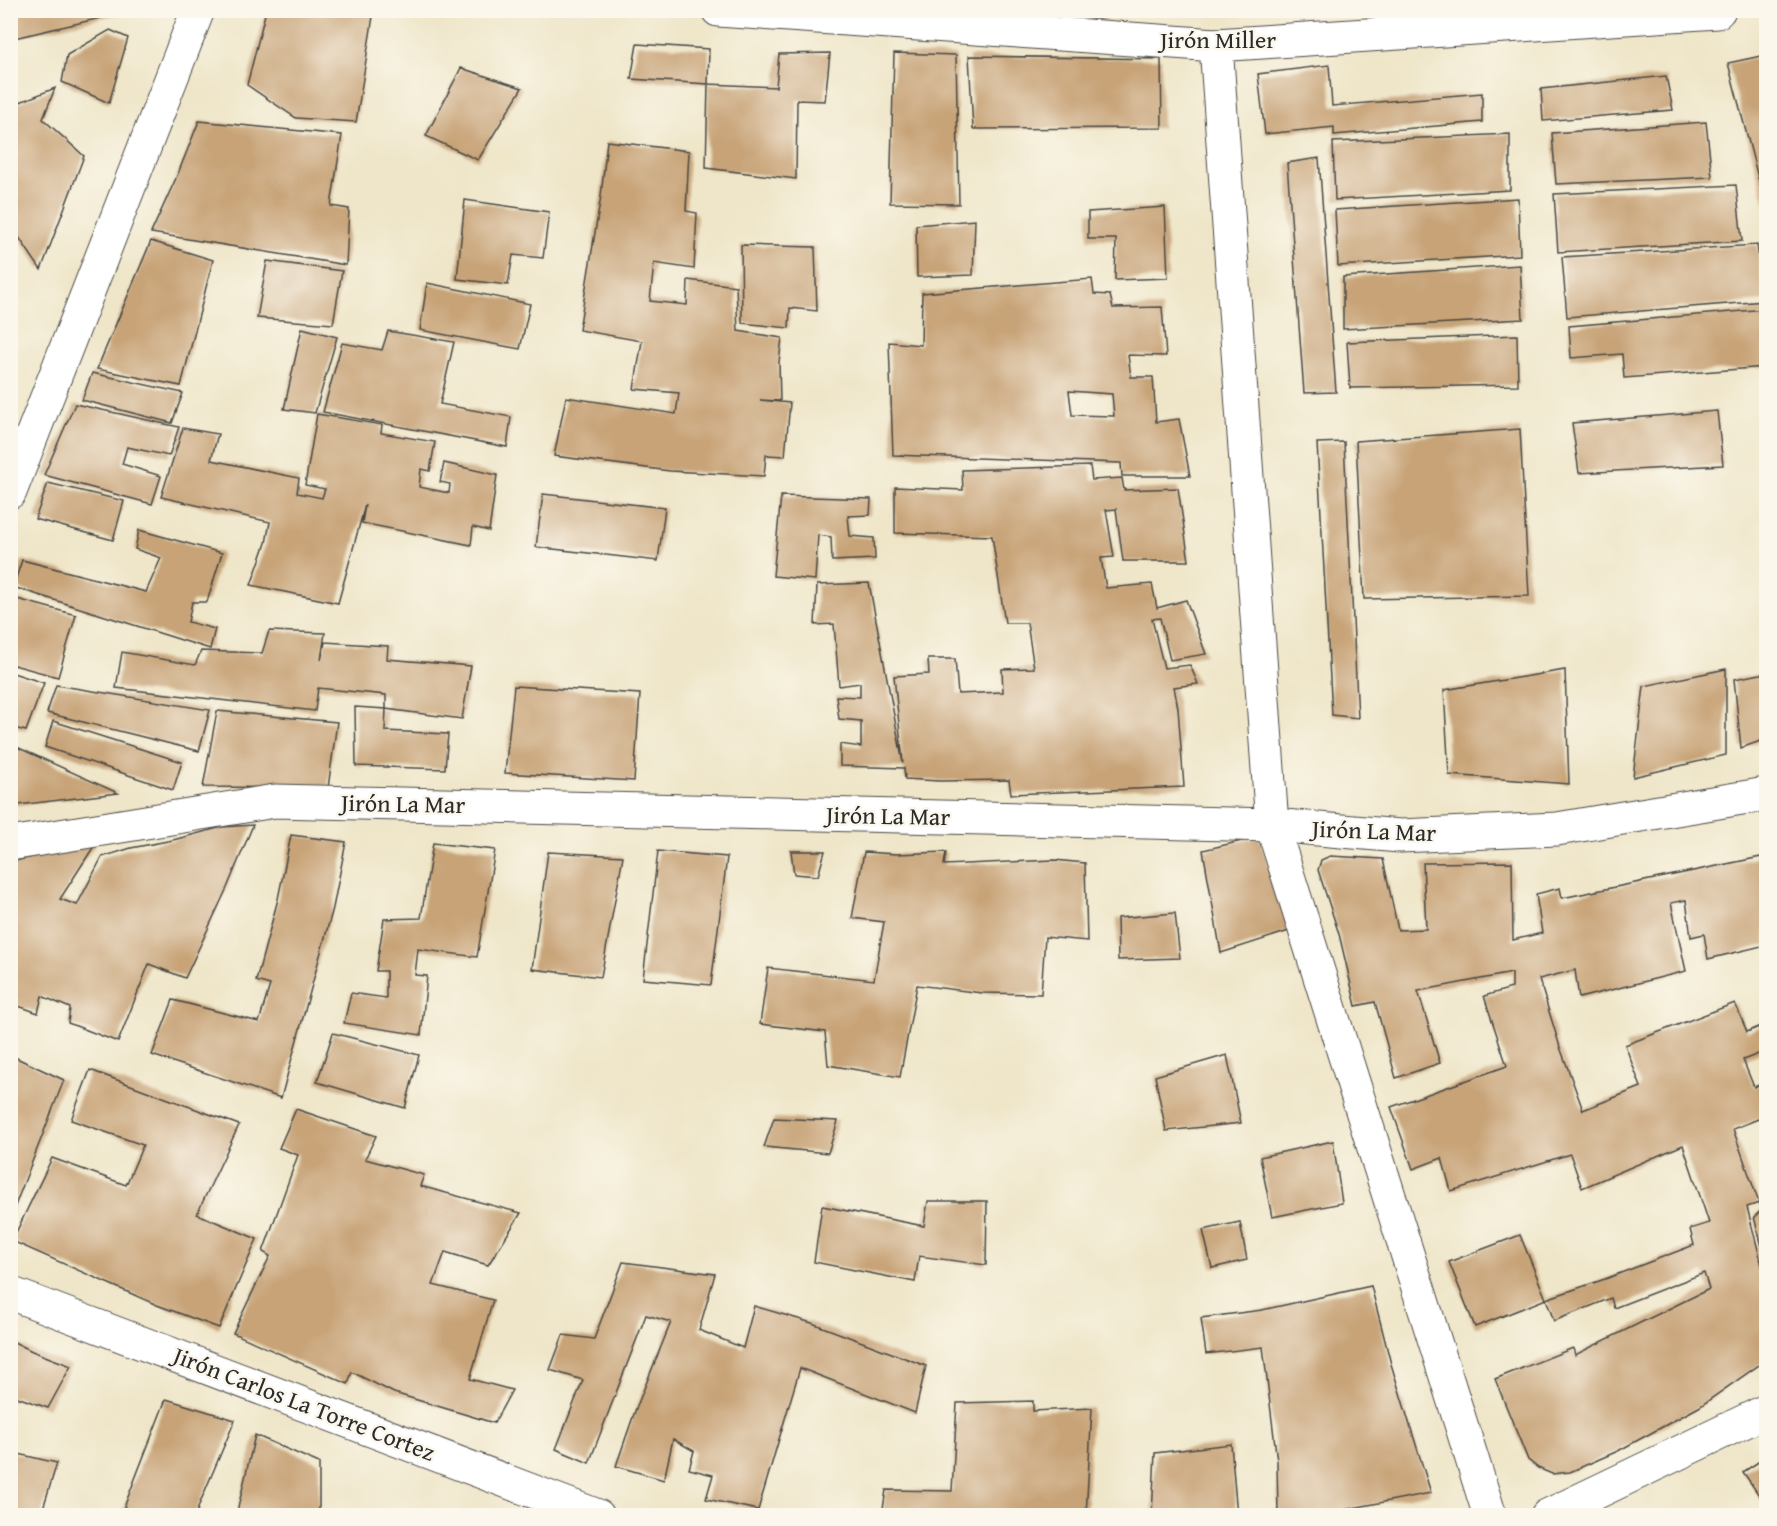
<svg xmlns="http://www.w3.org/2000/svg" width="1777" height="1526" viewBox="0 0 1777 1526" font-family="'Gentium Book Plus',serif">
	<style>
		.building { fill: #c7a377; fill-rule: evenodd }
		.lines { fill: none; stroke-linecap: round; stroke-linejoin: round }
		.minor-casing { stroke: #484743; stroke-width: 35 }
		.minor { stroke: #fff; stroke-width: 33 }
		.labels { text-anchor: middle; stroke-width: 5; stroke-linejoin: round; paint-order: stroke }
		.street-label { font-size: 24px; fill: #2b2b2b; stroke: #fbf7ec }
	</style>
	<rect width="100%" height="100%" fill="#fbf7ec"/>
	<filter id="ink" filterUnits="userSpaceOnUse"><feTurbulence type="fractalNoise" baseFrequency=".0167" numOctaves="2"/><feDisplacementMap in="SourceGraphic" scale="12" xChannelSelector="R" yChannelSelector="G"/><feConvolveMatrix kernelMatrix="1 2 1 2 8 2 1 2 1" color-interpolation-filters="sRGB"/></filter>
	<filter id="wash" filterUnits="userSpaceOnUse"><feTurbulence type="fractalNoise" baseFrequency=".008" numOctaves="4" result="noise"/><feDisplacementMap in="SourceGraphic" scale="24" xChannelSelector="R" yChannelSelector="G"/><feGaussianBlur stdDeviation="1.35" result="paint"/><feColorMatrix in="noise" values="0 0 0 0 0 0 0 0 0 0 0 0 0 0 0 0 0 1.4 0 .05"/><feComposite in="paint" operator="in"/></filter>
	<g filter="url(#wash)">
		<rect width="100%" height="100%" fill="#efe6c9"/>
		<g id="blocks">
			<!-- building -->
			<g class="building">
				<path d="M10 10H131V11L10 39Z"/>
				<path d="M266 10H374L356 122 296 118 247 85Z"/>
				<path d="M110 30 128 38 109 103 62 82 67 55Z"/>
				<path d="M637 44 709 49 708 84 776 87 779 54 830 53 825 101 797 100 796 179 706 168 708 84 631 79Z"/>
				<path d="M894 53 956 55 959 204 890 203Z"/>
				<path d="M1766 55V208L1728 63Z"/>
				<path d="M969 56 1161 59 1162 128 973 129Z"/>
				<path d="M1329 65 1332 106 1482 93V122L1334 135V127L1265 134 1258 74Z"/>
				<path d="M461 68 522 88 478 160 426 136Z"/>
				<path d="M1666 76 1673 110 1543 121 1541 89Z"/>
				<path d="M55 88 43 119 84 156 41 270 10 224V106Z"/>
				<path d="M199 121 342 135 331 206 349 209 346 265 151 233 177 176Z"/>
				<path d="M1706 122 1712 177 1556 184 1552 133Z"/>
				<path d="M1510 134V190L1335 200 1333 142Z"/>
				<path d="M607 141 689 151 686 211 697 213 694 269 654 263 650 301 687 305 688 280 736 286 738 331 782 338 779 362 780 401 760 400 790 403 785 456 766 455 764 476 670 471 554 456 566 397 676 414 679 393 634 389 642 341 579 330 601 196Z"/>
				<path d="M1319 158 1336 392 1304 393 1287 163Z"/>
				<path d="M1736 185 1742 241 1558 252 1554 194Z"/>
				<path d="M1518 198 1520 255 1338 266 1335 210Z"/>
				<path d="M465 200 549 212 543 258 513 255 508 285 457 279Z"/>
				<path d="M1165 207 1168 278 1115 280 1116 239H1088V212Z"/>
				<path d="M975 220 973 275 917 277 916 225Z"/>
				<path d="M151 241 213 260 181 386 97 369Z"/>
				<path d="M741 245 815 247 817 311 790 308 789 328 742 323Z"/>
				<path d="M1757 245 1765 301 1567 317 1562 257Z"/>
				<path d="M267 261 342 271 333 324 257 318Z"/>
				<path d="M1520 265 1523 319 1343 329V277Z"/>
				<path d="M1092 279 1094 294 1110 295 1113 308 1162 307 1166 356 1128 355 1131 377H1153L1156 422 1179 419 1190 476H1122L1121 463 893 455 889 342 921 345 922 293ZM1069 391 1112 394 1114 416 1072 415Z"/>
				<path d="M427 283 530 304 520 349 420 330Z"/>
				<path d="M1766 309V367L1624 378 1622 354 1571 358 1569 326Z"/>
				<path d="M302 328 337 337 315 413 284 409Z"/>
				<path d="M388 331 454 342 440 404 511 417 507 447 323 412 342 343 382 350Z"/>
				<path d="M1517 335 1518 385 1350 388 1347 342Z"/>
				<path d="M92 373 183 393 172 423 82 400Z"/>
				<path d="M75 404 179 427 169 456 127 447 122 464 161 476 152 504 44 475Z"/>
				<path d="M1717 411 1723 465 1579 473 1572 423Z"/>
				<path d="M317 414 382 425 381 433 435 442 430 471 421 469 419 487 449 493 450 484 440 482 444 463 497 475 489 531 473 527 471 545 362 523 365 505 338 603 251 585 266 543 270 522 161 497 183 428 218 434 211 460 299 478 297 493 322 498 325 489 305 485Z"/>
				<path d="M1520 429 1529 596 1364 599 1356 441Z"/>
				<path d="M1344 442 1358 718 1332 715 1317 443Z"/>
				<path d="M1090 466 1092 480 1122 478 1124 490 1178 488 1189 561H1123L1116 509 1106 510 1114 557 1101 558 1106 588 1152 584 1157 608 1186 600 1206 654 1170 660 1160 618 1152 619 1164 668 1190 665 1198 684 1174 687 1178 708 1184 787 1011 794 1009 780 939 781 905 779 904 768 840 766V744L861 747V721L839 719 836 696 860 697V683L839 686 834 624 815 625 817 585 869 583 903 763 894 676 929 674 928 659H955L958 694 1003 692 1002 669 1034 668 1027 623H1005L992 536 895 533V487L963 490 962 470Z"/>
				<path d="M48 483 124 501 113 540 35 519Z"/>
				<path d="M543 494 665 508 658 561 536 547Z"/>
				<path d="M781 496 871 499 870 515 848 516 850 536 874 538 875 559 832 561 831 537 818 535 815 580 773 576Z"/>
				<path d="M139 530 222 553 207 602H192L188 622 215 629 210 649 13 587 22 560 146 592 161 558 135 549Z"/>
				<path d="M10 597 76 615 58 677 10 664Z"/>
				<path d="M269 631 325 633 321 660 325 642 388 646 387 659 471 666 462 719 386 709V695L318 688 315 711 116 688 122 652 195 665 201 651 262 653Z"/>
				<path d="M1726 669V755L1633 777 1644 686Z"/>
				<path d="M1565 670 1569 784 1449 775 1444 690Z"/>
				<path d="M10 672 44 683 26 731 10 727Z"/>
				<path d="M1766 673V739L1741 748 1734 679Z"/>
				<path d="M56 685 210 710 199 751 47 713Z"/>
				<path d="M514 686 640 694 634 781 505 773Z"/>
				<path d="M355 707 386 709 385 731 448 734 445 769 356 766Z"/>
				<path d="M217 711 337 722 328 788 203 787Z"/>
				<path d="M53 721 182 762 173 790 45 747Z"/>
				<path d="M10 744 118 793 10 806Z"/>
				<path d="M253 825 227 888 185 978 149 964 118 1042 68 1023 70 1008 42 996 38 1013 10 1003V862L96 843 60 899 77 905 102 857 131 848 173 840 222 827Z"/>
				<path d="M291 835 346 842 333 908 281 1098 152 1055 173 1000 259 1022 270 985 256 981 278 899Z"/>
				<path d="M1259 837 1292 930 1221 953 1203 850Z"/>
				<path d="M433 843 495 850 477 957 418 949 415 975 427 976 421 1035 344 1023 351 993 386 998V971H376L384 919 421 918Z"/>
				<path d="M658 851 727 857 711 985 643 979Z"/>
				<path d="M791 851H825L818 876 794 874Z"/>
				<path d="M548 852 623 856 601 977 532 969Z"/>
				<path d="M864 852 896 854 946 852 944 865 1054 860 1085 863 1087 941 1045 937 1041 994 982 993 917 985 900 1077 828 1065 825 1032 760 1024 768 968 874 980 884 922 852 918Z"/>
				<path d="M1330 856 1383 859 1398 930 1426 929 1423 863 1512 862 1513 940 1542 933 1536 894 1560 888 1562 898 1761 857 1766 890V945L1708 959 1704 934 1691 937 1686 900 1671 903 1686 971 1579 998 1575 970 1539 979 1560 1047 1583 1110 1641 1087 1625 1045 1735 1003 1747 1032 1766 1024V1051L1743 1060 1754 1087 1766 1082V1116L1733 1129 1759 1203 1747 1207 1766 1281V1360L1699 1407 1618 1451 1570 1472 1552 1474 1538 1468 1528 1460 1495 1379 1573 1348 1575 1355 1709 1289 1704 1273 1614 1308 1611 1298 1554 1321 1546 1299 1605 1279 1694 1245 1690 1229 1709 1223 1683 1145 1582 1188 1570 1154 1451 1191 1442 1158 1413 1169 1391 1107 1507 1066 1484 996 1512 988V973L1418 991 1440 1063 1396 1078 1375 1002 1356 1006 1339 934 1318 870 1321 860Z"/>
				<path d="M1175 913 1180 958 1118 960 1117 918Z"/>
				<path d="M333 1033 419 1055 405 1108 317 1082Z"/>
				<path d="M10 1055 64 1080 11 1216H10Z"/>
				<path d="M1227 1055 1241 1123 1166 1131 1155 1076Z"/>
				<path d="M90 1070 239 1125 197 1214 257 1239 219 1328 157 1305 12 1241 52 1158 126 1185 143 1145 71 1120Z"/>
				<path d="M296 1109 376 1136 365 1159 424 1175 420 1186 521 1213 488 1265 445 1252 433 1285 493 1300 470 1379 512 1390 494 1423 394 1393 352 1372 348 1384 233 1333 270 1256 263 1252 298 1155 279 1148Z"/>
				<path d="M774 1118 838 1121 828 1153 764 1147Z"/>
				<path d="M1333 1141 1342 1203 1272 1217 1260 1157Z"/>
				<path d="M928 1201H987L986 1265 919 1256 915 1282 814 1262 822 1206 924 1226Z"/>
				<path d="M1766 1206V1261L1754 1217Z"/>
				<path d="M1240 1222 1247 1260 1212 1268 1203 1230Z"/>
				<path d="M1520 1235 1546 1299 1475 1327 1449 1262Z"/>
				<path d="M623 1262 715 1274 699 1330 743 1348 754 1306 812 1323 926 1366 915 1413 800 1368 758 1510 706 1499 713 1475 689 1469 694 1451 673 1439 664 1480 616 1466 635 1411 671 1322 646 1315 589 1463 556 1449 583 1380 550 1370 563 1335 594 1339Z"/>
				<path d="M1371 1286 1391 1364 1431 1493 1332 1512 1305 1515H1278L1277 1461 1263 1347 1206 1354 1201 1318 1262 1310Z"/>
				<path d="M10 1340 32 1351 71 1366 48 1408 14 1396 10 1404Z"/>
				<path d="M166 1399 235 1420 199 1505 196 1515H121Z"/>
				<path d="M1033 1401V1411L1092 1408 1086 1515H882L886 1490 952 1491 957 1403Z"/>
				<path d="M255 1435 319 1463V1515H257L237 1512Z"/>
				<path d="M1231 1444 1237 1515H1152L1155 1453Z"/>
				<path d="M10 1452 57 1463 41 1515H10Z"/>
				<path d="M1766 1457V1499L1763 1501 1743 1472Z"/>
			</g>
		</g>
	</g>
	<g filter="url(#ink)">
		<use href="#blocks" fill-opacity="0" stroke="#484743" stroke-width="1.5"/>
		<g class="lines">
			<defs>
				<g id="minor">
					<path d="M718 10 1216 45 1717 12 1719 10"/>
					<path d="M1216 45 1272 825 1490 1516"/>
					<path d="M10 492 198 10"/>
					<path d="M10 844 275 801 1272 825 1400 836 1557 829 1766 794"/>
					<path d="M10 1293 598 1516"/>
					<path d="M1547 1516 1766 1411"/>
				</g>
			</defs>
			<!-- minor casing -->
			<use href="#minor" class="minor-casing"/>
			<!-- minor -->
			<use href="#minor" class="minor"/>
		</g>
	</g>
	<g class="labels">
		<!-- street labels -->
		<g class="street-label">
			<text x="1218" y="48">Jirón Miller</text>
			<text transform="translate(403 804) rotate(1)" y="8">Jirón La Mar</text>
			<text transform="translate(888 816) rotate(1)" y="8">Jirón La Mar</text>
			<text transform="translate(1374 831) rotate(2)" y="8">Jirón La Mar</text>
			<text transform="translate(304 1404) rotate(21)" y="8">Jirón Carlos La Torre Cortez</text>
		</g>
	</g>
	<!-- margin -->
	<rect width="1777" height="1526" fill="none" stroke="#fbf7ec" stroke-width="36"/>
</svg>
